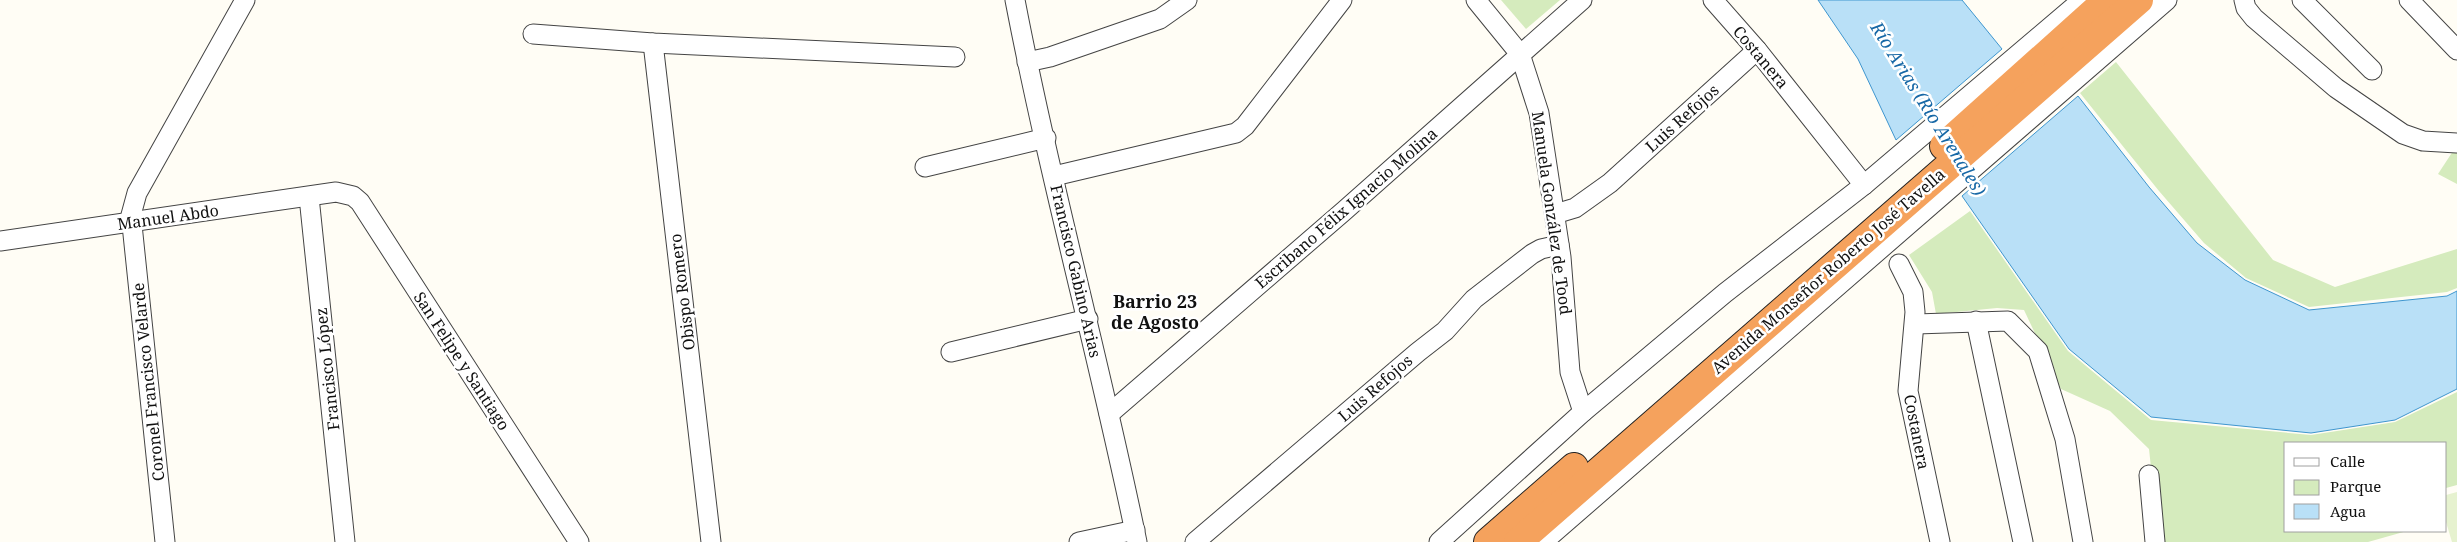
<svg xmlns="http://www.w3.org/2000/svg" width="2457" height="542" viewBox="0 0 2457 542" font-family="'Noto Serif',serif">
	<style>
		.green { fill: #d5ebbd }
		.pitch { fill: #e6f2cf }
		.water { fill: #b9e0f7; stroke: #3f96cf }
		.lines { fill: none; stroke-linecap: round; stroke-linejoin: round }
		.minor-casing { stroke: #444; stroke-width: 21 }
		.highway-casing { stroke: #222; stroke-width: 30 }
		.minor { stroke: #fff; stroke-width: 19 }
		.highway { stroke: #f5a25d; stroke-width: 28 }
		.labels { text-anchor: middle; stroke-width: 5; stroke-linejoin: round; paint-order: stroke }
		.street-label { font-size: 16px; fill: #111; stroke: #fff }
		.water-label { font-size: 18px; font-style: italic; fill: #1768a6; stroke: #fff }
		.neighbourhood-label { font-size: 18px; font-weight: bold; fill: #111; stroke: #fff }
	</style>
	<rect width="100%" height="100%" fill="#fffdf5"/>
	<!-- green -->
	<g class="green">
		<path d="M1501 0H1560L1526 29Z"/>
		<path d="M2116 62 2273 260 2335 287 2457 249V288L2447 292 2309 307 2246 278 2204 243 2159 191 2080 93Z"/>
		<path d="M2457 145V184L2438 174Z"/>
		<path d="M1970 211 2068 351 2151 420 2311 435 2395 422 2457 392V485L2446 488V443H2286V531H2407L2368 542H2159L2149 449 2110 411 2061 389 2024 310 1997 308 1936 314 1932 292 1909 255Z"/>
	</g>
	<!-- pitch -->
	<path class="pitch" d="M2457 492V542H2452L2446 522V495Z"/>
	<!-- water -->
	<g class="water">
		<path d="M1818 0H1962L2002 49 1896 140 1858 59Z"/>
		<path d="M2078 96 2149 187 2197 243 2245 280 2309 310 2447 296 2457 291V389L2395 420 2311 433 2151 417 2069 349 1962 196Z"/>
	</g>
	<g class="lines">
		<defs>
			<g id="minor">
				<path d="M1015 0C1050 182 1100 361 1137 542"/>
				<path d="M1476 0 1520 54 1539 113 1561 257 1570 372 1583 412"/>
				<path d="M1713 0 1757 50 1864 185"/>
				<path d="M2244 0 2246 8 2254 18 2336 88 2403 134 2423 141 2457 143"/>
				<path d="M2302 0 2372 70"/>
				<path d="M2409 0 2457 50"/>
				<path d="M533 34 653 43 955 57"/>
				<path d="M653 43 711 542"/>
				<path d="M1027 62 1050 57 1160 19 1187 0"/>
				<path d="M925 167 1046 138"/>
				<path d="M1054 176 1236 133 1245 126 1342 0"/>
				<path d="M309 197 345 542"/>
				<path d="M1555 214 1575 208 1610 183 1757 50"/>
				<path d="M0 241 336 192 353 196 360 202 579 542"/>
				<path d="M1899 264 1913 292 1915 312 1908 391 1940 542"/>
				<path d="M1976 321 2023 542"/>
				<path d="M1916 324 2008 321 2038 351 2065 439 2083 542"/>
				<path d="M951 352 1088 319"/>
				<path d="M1109 414 1344 211 1582 0"/>
				<path d="M2149 475 2155 542"/>
				<path d="M165 542 131 215 137 193 245 0"/>
				<path d="M1079 542 1135 530"/>
				<path d="M1195 542 1418 352 1445 331 1474 299 1532 254 1541 249 1559 245"/>
				<path d="M1439 542 1583 412 1725 293 1864 185 2082 0"/>
				<path d="M1543 542 2167 0"/>
			</g>
			<g id="highway">
				<path d="M1944 146 2107 0"/>
				<path d="M1488 542 1574 467"/>
				<path d="M1518 542 2139 0"/>
			</g>
		</defs>
		<!-- minor casing -->
		<use href="#minor" class="minor-casing"/>
		<!-- highway casing -->
		<use href="#highway" class="highway-casing"/>
		<!-- minor -->
		<use href="#minor" class="minor"/>
		<!-- highway -->
		<use href="#highway" class="highway"/>
	</g>
	<g class="labels">
		<!-- street labels -->
		<g class="street-label">
			<text transform="translate(1761 57) rotate(50)" y="6">Costanera</text>
			<text transform="translate(1682 118) rotate(-42)" y="6">Luis Refojos</text>
			<text transform="translate(1346 208) rotate(-41)" y="6">Escribano Félix Ignacio Molina</text>
			<text transform="translate(1552 213) rotate(82)" y="6">Manuela González de Tood</text>
			<text transform="translate(168 217) rotate(-8)" y="6">Manuel Abdo</text>
			<text transform="translate(1076 271) rotate(77)" y="6">Francisco Gabino Arias</text>
			<text transform="translate(1828 271) rotate(-41)" y="6">Avenida Monseñor Roberto José Tavella</text>
			<text transform="translate(682 292) rotate(-97)" y="6">Obispo Romero</text>
			<text transform="translate(462 361) rotate(57)" y="6">San Felipe y Santiago</text>
			<text transform="translate(327 369) rotate(-96)" y="6">Francisco López</text>
			<text transform="translate(148 382) rotate(-96)" y="6">Coronel Francisco Velarde</text>
			<text transform="translate(1375 388) rotate(-41)" y="6">Luis Refojos</text>
			<text transform="translate(1917 432) rotate(79)" y="6">Costanera</text>
		</g>
		<!-- water labels -->
		<g class="water-label">
			<text transform="translate(1928 109) rotate(58)" y="6">Río Arias (Río Arenales)</text>
		</g>
		<!-- neighbourhood labels -->
		<g class="neighbourhood-label">
			<text x="1155" y="308">Barrio 23<tspan x="1155" dy="21">de Agosto</tspan></text>
		</g>
	</g>
	<!-- legend -->
	<rect x="2284" y="442" width="162" height="90" fill="#ffffff" stroke="#a0a0a0"/>
	<rect x="2294" y="458" width="25" height="8" fill="#ffffff" stroke="#a0a0a0"/>
	<text x="2330" y="467" font-size="15" fill="#111111">Calle</text>
	<rect x="2294" y="480" width="25" height="15" fill="#d5ebbd" stroke="#a0a0a0"/>
	<text x="2330" y="492" font-size="15" fill="#111111">Parque</text>
	<rect x="2294" y="504" width="25" height="15" fill="#b9e0f7" stroke="#a0a0a0"/>
	<text x="2330" y="517" font-size="15" fill="#111111">Agua</text>
</svg>
